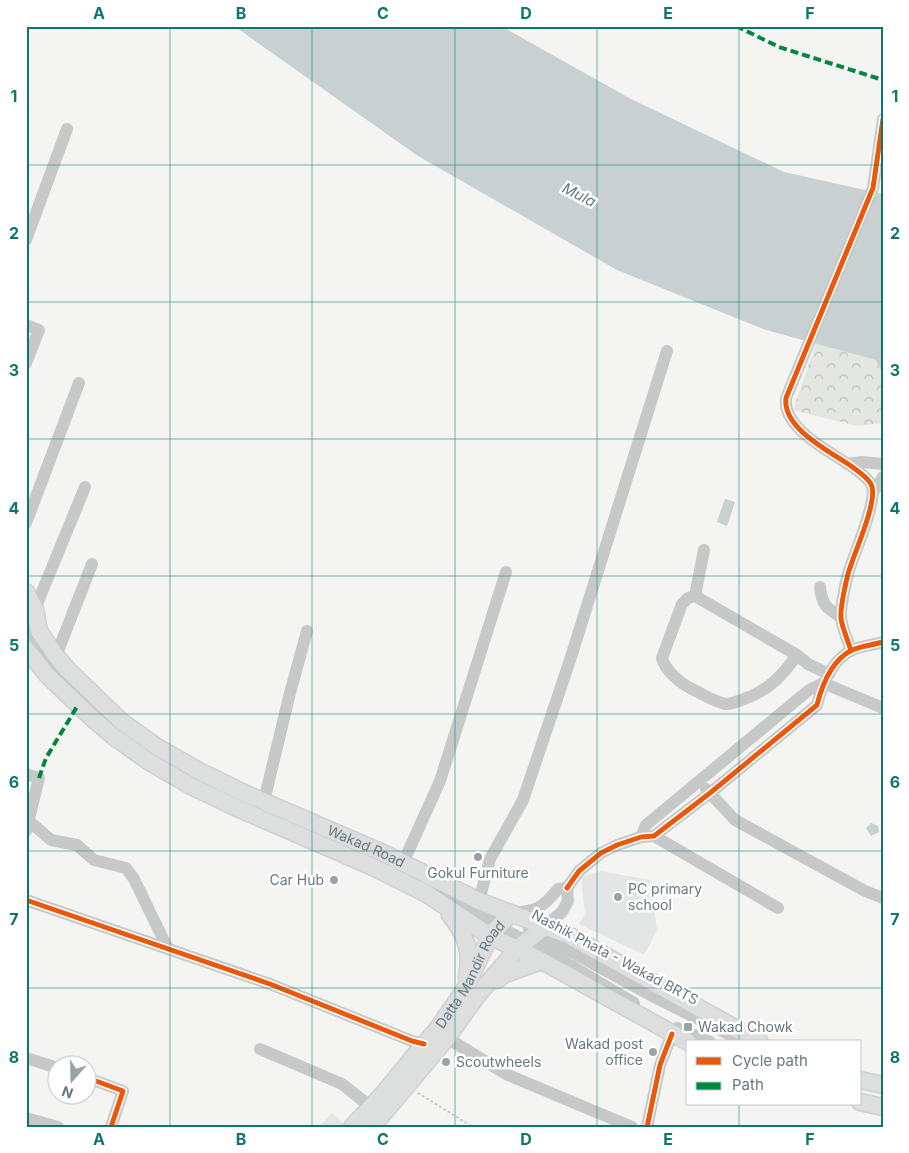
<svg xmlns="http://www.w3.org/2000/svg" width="909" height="1153" viewBox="0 0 909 1153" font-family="Inter,sans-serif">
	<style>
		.built { fill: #e4e6e6 }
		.park { fill: url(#park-crowns) }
		.water { fill: #c8d0d2 }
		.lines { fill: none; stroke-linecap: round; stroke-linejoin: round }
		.major-casing { stroke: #cfd0d0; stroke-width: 19 }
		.path { stroke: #c5c6c7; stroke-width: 2; stroke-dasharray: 2.5 2.5; stroke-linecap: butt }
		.minor { stroke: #c7c9c9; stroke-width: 12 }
		.major { stroke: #dddede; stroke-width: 16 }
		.quiet { stroke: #00873e; stroke-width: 4; stroke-dasharray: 8 4; stroke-linecap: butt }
		.cycleway-casing { stroke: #fff; stroke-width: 8 }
		.cycleway { stroke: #e8590c; stroke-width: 5 }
		.grid { fill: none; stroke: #0f766e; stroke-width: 1; stroke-opacity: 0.55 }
		.poi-dot { fill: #98a3a9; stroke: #fff; stroke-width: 2 }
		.labels { text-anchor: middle; stroke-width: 5; stroke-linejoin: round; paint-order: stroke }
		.street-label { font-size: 14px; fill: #677881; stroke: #fff }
		.poi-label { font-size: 14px; fill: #677881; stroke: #fff; text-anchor: start }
		.water-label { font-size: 15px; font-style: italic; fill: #63797d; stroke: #fff }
		.neatline { fill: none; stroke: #0f766e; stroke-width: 2 }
		.grid-label { font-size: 16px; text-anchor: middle; font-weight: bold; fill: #0f766e }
	</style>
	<defs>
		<pattern id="park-crowns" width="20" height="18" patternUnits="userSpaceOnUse" patternTransform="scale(1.25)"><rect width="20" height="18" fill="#e4e6e1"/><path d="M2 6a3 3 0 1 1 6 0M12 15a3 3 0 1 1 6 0" fill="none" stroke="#bdbfbc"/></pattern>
	</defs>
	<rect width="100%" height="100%" fill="#f4f4f3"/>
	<!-- built -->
	<g class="built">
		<path d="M601 871 650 880 657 930 644 955 579 924 585 914 581 877Z"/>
		<path d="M332 1113 347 1127H318Z"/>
	</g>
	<!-- park -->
	<path class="park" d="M816 343 876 360 879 368 883 372V423L857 426 793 410Z"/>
	<!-- water -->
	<g class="water">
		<path d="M234 26H501L631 99 784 172 883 194V372L879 368 876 360 766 330 617 270 418 156Z"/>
		<path d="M725 499 735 502 727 526 717 522Z"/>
		<path d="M871 823 878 826 879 832 871 836 866 828Z"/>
	</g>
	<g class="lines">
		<defs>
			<g id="major">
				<path id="s1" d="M26 592 35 609 39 631 56 656 67 669 122 722 157 747 199 771 244 793 383 853 479 901 568 935 760 1042"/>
				<path d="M26 649 48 676 91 717 113 736 148 761 191 786 237 808 375 868 427 894 490 936 542 961 688 1042"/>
				<path d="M450 915C466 935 472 951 467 977"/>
				<path d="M497 980 505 974 542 961"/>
				<path d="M860 1080 883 1085"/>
				<path d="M860 1102 883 1107"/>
				<path id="s2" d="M352 1127 383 1094 424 1044 436 1031 465 989 490 936 511 913"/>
				<path d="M372 1127 447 1038 476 997 517 949 545 926"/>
			</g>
		</defs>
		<!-- major casing -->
		<use href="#major" class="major-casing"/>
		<!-- path -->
		<path class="path" d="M418 1093 473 1127"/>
		<!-- minor -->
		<g class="minor">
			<path d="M26 240 67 129"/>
			<path d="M26 325 39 330 26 363"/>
			<path d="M847 464 862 462 883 464"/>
			<path d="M873 492 883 477"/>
			<path d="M26 523 79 383"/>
			<path d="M820 587C822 605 826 608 841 617"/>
			<path d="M695 596 704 550"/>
			<path d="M35 609 85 487"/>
			<path d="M26 629C52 667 88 706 125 733"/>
			<path d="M851 651C848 640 842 628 841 618 840 607 847 575 851 565 856 549 879 498 871 484 867 477 858 471 851 466 829 451 782 428 786 398L873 188 883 119"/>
			<path d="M797 655C782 676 769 690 744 699 739 701 732 704 726 704 714 702 701 693 690 688 680 683 665 670 662 658L682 604 688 598 695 596 797 655 808 664 829 674"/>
			<path d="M56 656 92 564"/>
			<path d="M150 751 166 762 186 772"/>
			<path d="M26 774 39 778 26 831"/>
			<path d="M706 789 735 820 865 891 883 898"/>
			<path d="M264 801 290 693 307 631"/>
			<path d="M29 821 51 840 77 845 94 860 126 868 134 879 168 949"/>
			<path d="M654 836 778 908"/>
			<path d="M641 837 646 825 809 690 823 683 883 708"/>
			<path d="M403 863 440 781 506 572"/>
			<path d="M567 888 579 871 601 853 617 845 641 837 654 836 710 793 817 705C822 685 832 660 852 650 861 646 873 645 883 642"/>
			<path d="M440 890 469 905 499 927 546 951 634 1003"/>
			<path d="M26 900 270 984 412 1041 424 1044"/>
			<path d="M479 901 490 859 523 800 570 660 667 351"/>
			<path d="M513 913C538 911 542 908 558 889L567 888"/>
			<path d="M545 926 562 912 568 901 567 888"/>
			<path d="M529 929 656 998 744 1042"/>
			<path d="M677 1028 710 1042"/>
			<path d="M447 1038 508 1075 632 1127"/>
			<path d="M260 1049 342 1084 371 1107"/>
			<path d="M26 1058 58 1068"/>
			<path d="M88 1078 123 1091 111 1127"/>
			<path d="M26 1118 58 1127"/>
			<path d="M647 1127 660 1065 672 1034"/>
		</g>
		<!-- major -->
		<use href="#major" class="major"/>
		<!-- quiet -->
		<g class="quiet">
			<path d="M736 26 779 47 883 80"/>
			<path d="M39 778 46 758 78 705"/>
		</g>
		<defs>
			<g id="cycleway">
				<path d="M851 651C848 640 842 628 841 618 840 607 847 575 851 565 856 549 879 498 871 484 867 477 858 471 851 466 829 451 782 428 786 398L873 188 883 119"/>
				<path d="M567 888 579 871 601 853 617 845 641 837 654 836 710 793 817 705C822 685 832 660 852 650 861 646 873 645 883 642"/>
				<path d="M26 900 270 984 412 1041 424 1044"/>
				<path d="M88 1078 123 1091 111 1127"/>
				<path d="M647 1127 660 1065 672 1034"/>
			</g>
		</defs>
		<!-- cycleway casing -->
		<use href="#cycleway" class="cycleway-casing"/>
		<!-- cycleway -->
		<use href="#cycleway" class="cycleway"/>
	</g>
	<!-- grid -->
	<path class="grid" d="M170 26V1127M312 26V1127M455 26V1127M597 26V1127M739 26V1042M26 165H883M26 302H883M26 439H883M26 576H883M26 714H883M26 851H883M26 988H883M739 1104V1127"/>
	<!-- markers -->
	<g class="poi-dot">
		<circle cx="478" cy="857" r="5"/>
		<circle cx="334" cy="880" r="5"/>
		<circle cx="618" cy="897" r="5"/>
		<rect x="683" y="1022" width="10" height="10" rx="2.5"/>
		<circle cx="653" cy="1052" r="5"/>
		<circle cx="446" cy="1062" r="5"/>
	</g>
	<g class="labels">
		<!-- street labels -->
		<g class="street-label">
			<text dy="5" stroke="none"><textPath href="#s1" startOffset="440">Wakad Road</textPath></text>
			<text transform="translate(615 957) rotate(28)" y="5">Nashik Phata - Wakad BRTS</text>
			<text dy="5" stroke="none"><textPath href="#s2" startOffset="194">Datta Mandir Road</textPath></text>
		</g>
		<!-- poi labels -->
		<g class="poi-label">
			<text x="478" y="878" text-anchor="middle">Gokul Furniture</text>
			<text x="324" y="885" text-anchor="end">Car Hub</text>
			<text x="628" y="894">PC primary<tspan x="628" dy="16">school</tspan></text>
			<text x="698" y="1032">Wakad Chowk</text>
			<text x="643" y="1049" text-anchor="end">Wakad post<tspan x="643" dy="16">office</tspan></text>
			<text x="456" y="1067">Scoutwheels</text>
		</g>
		<!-- water labels -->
		<g class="water-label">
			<text transform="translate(579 195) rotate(27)" y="5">Mula</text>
		</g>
	</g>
	<!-- border -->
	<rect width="909" height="1153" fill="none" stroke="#ffffff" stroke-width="55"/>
	<!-- legend -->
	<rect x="686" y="1040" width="175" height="65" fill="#ffffff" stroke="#c2c9cd"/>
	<rect x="696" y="1057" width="25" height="8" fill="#e8590c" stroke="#c2c9cd"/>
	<text x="732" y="1066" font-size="15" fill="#677881">Cycle path</text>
	<rect x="696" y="1082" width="25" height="8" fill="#00873e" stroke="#c2c9cd"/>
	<text x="732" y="1090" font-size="15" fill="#677881">Path</text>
	<!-- north arrow -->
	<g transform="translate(72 1080) rotate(200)"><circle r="24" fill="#ffffff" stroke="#c2c9cd"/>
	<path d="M0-4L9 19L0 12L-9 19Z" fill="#98a3a9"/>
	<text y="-8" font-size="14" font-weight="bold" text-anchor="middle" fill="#677881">N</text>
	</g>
	<rect x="28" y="28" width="854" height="1098" class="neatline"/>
	<g class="grid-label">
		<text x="99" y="19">A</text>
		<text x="241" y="19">B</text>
		<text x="383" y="19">C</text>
		<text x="526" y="19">D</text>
		<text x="668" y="19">E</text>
		<text x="810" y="19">F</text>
		<text x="14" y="102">1</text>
		<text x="895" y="102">1</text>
		<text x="14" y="239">2</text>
		<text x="895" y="239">2</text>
		<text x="14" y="376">3</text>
		<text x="895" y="376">3</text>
		<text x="14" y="514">4</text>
		<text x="895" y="514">4</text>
		<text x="14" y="651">5</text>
		<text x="895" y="651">5</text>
		<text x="14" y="788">6</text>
		<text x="895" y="788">6</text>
		<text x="14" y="925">7</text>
		<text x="895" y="925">7</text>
		<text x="14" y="1063">8</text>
		<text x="895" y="1063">8</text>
		<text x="99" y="1145">A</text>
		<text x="241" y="1145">B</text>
		<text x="383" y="1145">C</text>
		<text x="526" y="1145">D</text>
		<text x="668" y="1145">E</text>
		<text x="810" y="1145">F</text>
	</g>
</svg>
